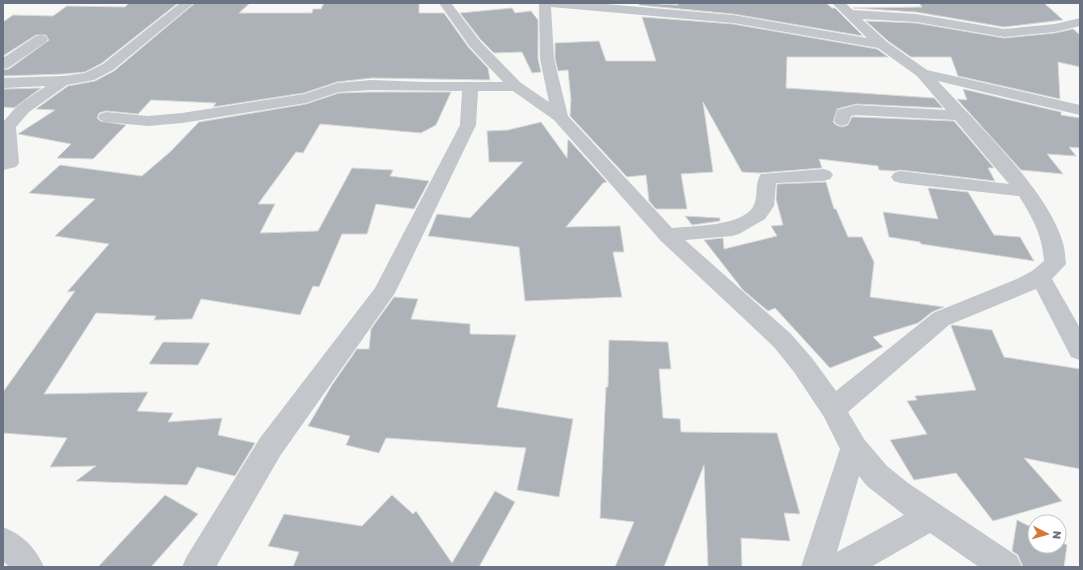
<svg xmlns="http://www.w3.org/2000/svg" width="1083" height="570" viewBox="0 0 1083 570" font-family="'Golos Text',sans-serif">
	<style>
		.building { fill: #adb2b8; stroke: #d9d9d7 }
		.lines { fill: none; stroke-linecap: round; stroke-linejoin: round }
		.street { fill: #c3c6ca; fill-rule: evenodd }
	</style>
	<rect width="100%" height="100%" fill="#f7f7f5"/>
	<!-- building -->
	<g class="building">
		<path d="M129 3H178L102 63 85 72 63 74 3 76V70L9 69 49 40 46 35H36L3 56V22L13 15 53 16 67 6 125 7Z"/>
		<path d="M195 3H250L239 13H312L313 9H321L324 3H419V13H444L469 48 488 68 490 80 372 78 337 82 304 93 213 107 216 103 151 100 138 114 106 111 99 113 97 118 100 121 126 125 93 159 57 158 71 144 18 134 55 110 36 109 68 86 95 81 114 71Z"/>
		<path d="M639 3 678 5V3H826L832 8H835L863 36 733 14 639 5Z"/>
		<path d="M919 3H1044L1063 20 1004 27 916 12 853 8 922 7Z"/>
		<path d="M512 8 515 13 531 11 538 20V59L541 72 532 73 522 52 494 53 481 40 460 13Z"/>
		<path d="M642 17 733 24 877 49 888 57H787L786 88 934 98 943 108 856 104 837 109 833 122 836 125 842 127 848 125 852 117H856L954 121 994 168H988L995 181 900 170 895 171 879 170 878 166 819 159 822 168 760 173 742 172 703 102 713 172 681 174 687 209H656L649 201 646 175 627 177 570 116 571 100 568 70 558 71 555 59V43L599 41 606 61H656Z"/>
		<path d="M866 21 916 23 1004 38 1055 33 1073 29 1080 35V67L1058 62 1060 99 958 76 951 57H911L888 41Z"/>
		<path d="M41 88 14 108 3 107V89Z"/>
		<path d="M963 89 1061 112V115L1080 118V148L1069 147 1076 156 1047 154 1063 174 1021 170 957 99 967 100Z"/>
		<path d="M372 92H451L436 125 421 133 320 124 303 153 296 152 258 204H275L260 233 318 231 352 168 393 170 390 176 429 181 414 209 376 204 367 234H342L319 287 313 286 300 315 201 299 192 319 154 320 156 316 96 313 44 394 148 392 137 411 173 413 168 422 222 418 218 435 255 443 235 476 197 467 187 485 76 481 96 466 50 467 67 438 3 433V392L75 291 67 292 109 244 55 236 95 199 29 193 60 165 142 176 170 152 199 122 306 104 339 93Z"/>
		<path d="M541 122 567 158 568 139 607 182 603 183 566 227 620 226 624 252H613L622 297 525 301 519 247 428 236 437 214 470 218 523 162H489L487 131 508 130Z"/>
		<path d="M826 182 834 209H836L848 237H862L874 262 870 297 944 307 932 312 918 323 873 337 883 347 830 368 775 308 768 311 743 290 704 240 723 238 724 249 777 236 771 226 783 225 776 199 777 184Z"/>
		<path d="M928 188 968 192 994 235 1020 237 1034 261 921 244 920 242 889 237 883 212 938 219Z"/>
		<path d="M685 216 720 218V221L692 225Z"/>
		<path d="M394 297 418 299 411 319 470 324V334L516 335 497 407 573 419 559 497 517 490 526 448 386 438 379 453 346 445 350 436 308 426 332 385 357 349H369L371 329Z"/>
		<path d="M952 325 992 330 1004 357 1080 369V469L1024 458 1062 501 993 521 956 473 914 480 890 440 927 434 907 401 917 400 915 396 976 390 951 326Z"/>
		<path d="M609 340 668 342 671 369H659L663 418 680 419 681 432 777 433 800 514 784 513 790 541 741 538 742 567H708L704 465 664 567H615L634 522 600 518 606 387H608Z"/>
		<path d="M163 342 210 343 198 365 149 364Z"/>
		<path d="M495 491 515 502 479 567H293L299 552 268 546 284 514 362 526 392 495 413 514 416 511 452 563Z"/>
		<path d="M165 495 198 514 151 567H98Z"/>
		<path d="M1017 520 1035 529V546H1059V541L1067 545 1064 567H1023L1018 555 1012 551Z"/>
	</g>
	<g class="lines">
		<!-- street -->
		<g class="street">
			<path d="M180 3H194L113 70 94 80 67 85 29 112 16 127 19 163 16 167 3 170V122L17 106 46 86 3 88V78L63 76 85 73 103 64Z"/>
			<path d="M439 3H451L480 41 521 83 549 102 540 59 539 3H594L733 15 867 38 832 3H845L853 10 916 14 1004 29 1055 24 1080 18V26L1055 32 1004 37 916 22 862 19 887 42 927 70 1080 105V115L938 81C975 122 1048 190 1063 243 1065 249 1065 257 1066 264L1052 279 1080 328V360L1071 357 1036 289 949 325 848 412 864 439 887 466 908 483 1017 556 1022 567H979L930 533 871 567H801L840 449 824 417 794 372 774 347 660 240 554 120 513 91H478L476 125 395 293 280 456 216 567H182L187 556 260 438 375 288 460 125 462 91 372 90 339 92 306 103 182 123 148 126 106 122 100 120 98 117 100 114 106 112 148 116 182 113 304 94 337 83 372 80 425 82H503L470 47ZM551 7 733 23 878 48 917 76 946 110 856 105 837 110 834 121 836 124 842 126 848 124 851 116 856 115 955 120 1009 184 900 171 894 173 891 177 894 181 900 183 1019 196C1033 219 1042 234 1044 261L1032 271 1019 278 933 313 836 391 812 358 790 333 685 240 732 236 739 234 765 219 774 206 776 183 824 181 830 179 833 175 830 171 824 169 761 174C754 183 759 197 753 207 742 226 692 226 672 228L568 116 554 59ZM859 476 867 486 904 515 837 552Z"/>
			<path d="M41 35 46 36 48 39 46 42 8 68 3 69V58L36 36Z"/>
			<path d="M3 527C23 535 35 547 44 567H9L3 561Z"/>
		</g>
	</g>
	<!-- border -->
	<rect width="1083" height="570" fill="none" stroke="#697383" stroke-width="8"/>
	<!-- north arrow -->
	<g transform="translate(1047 534) rotate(96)"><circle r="19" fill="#ffffff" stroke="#c3c7cd"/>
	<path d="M0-3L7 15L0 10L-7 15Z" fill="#d47839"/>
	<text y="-6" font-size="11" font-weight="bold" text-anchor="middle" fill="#697383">N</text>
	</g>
</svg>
